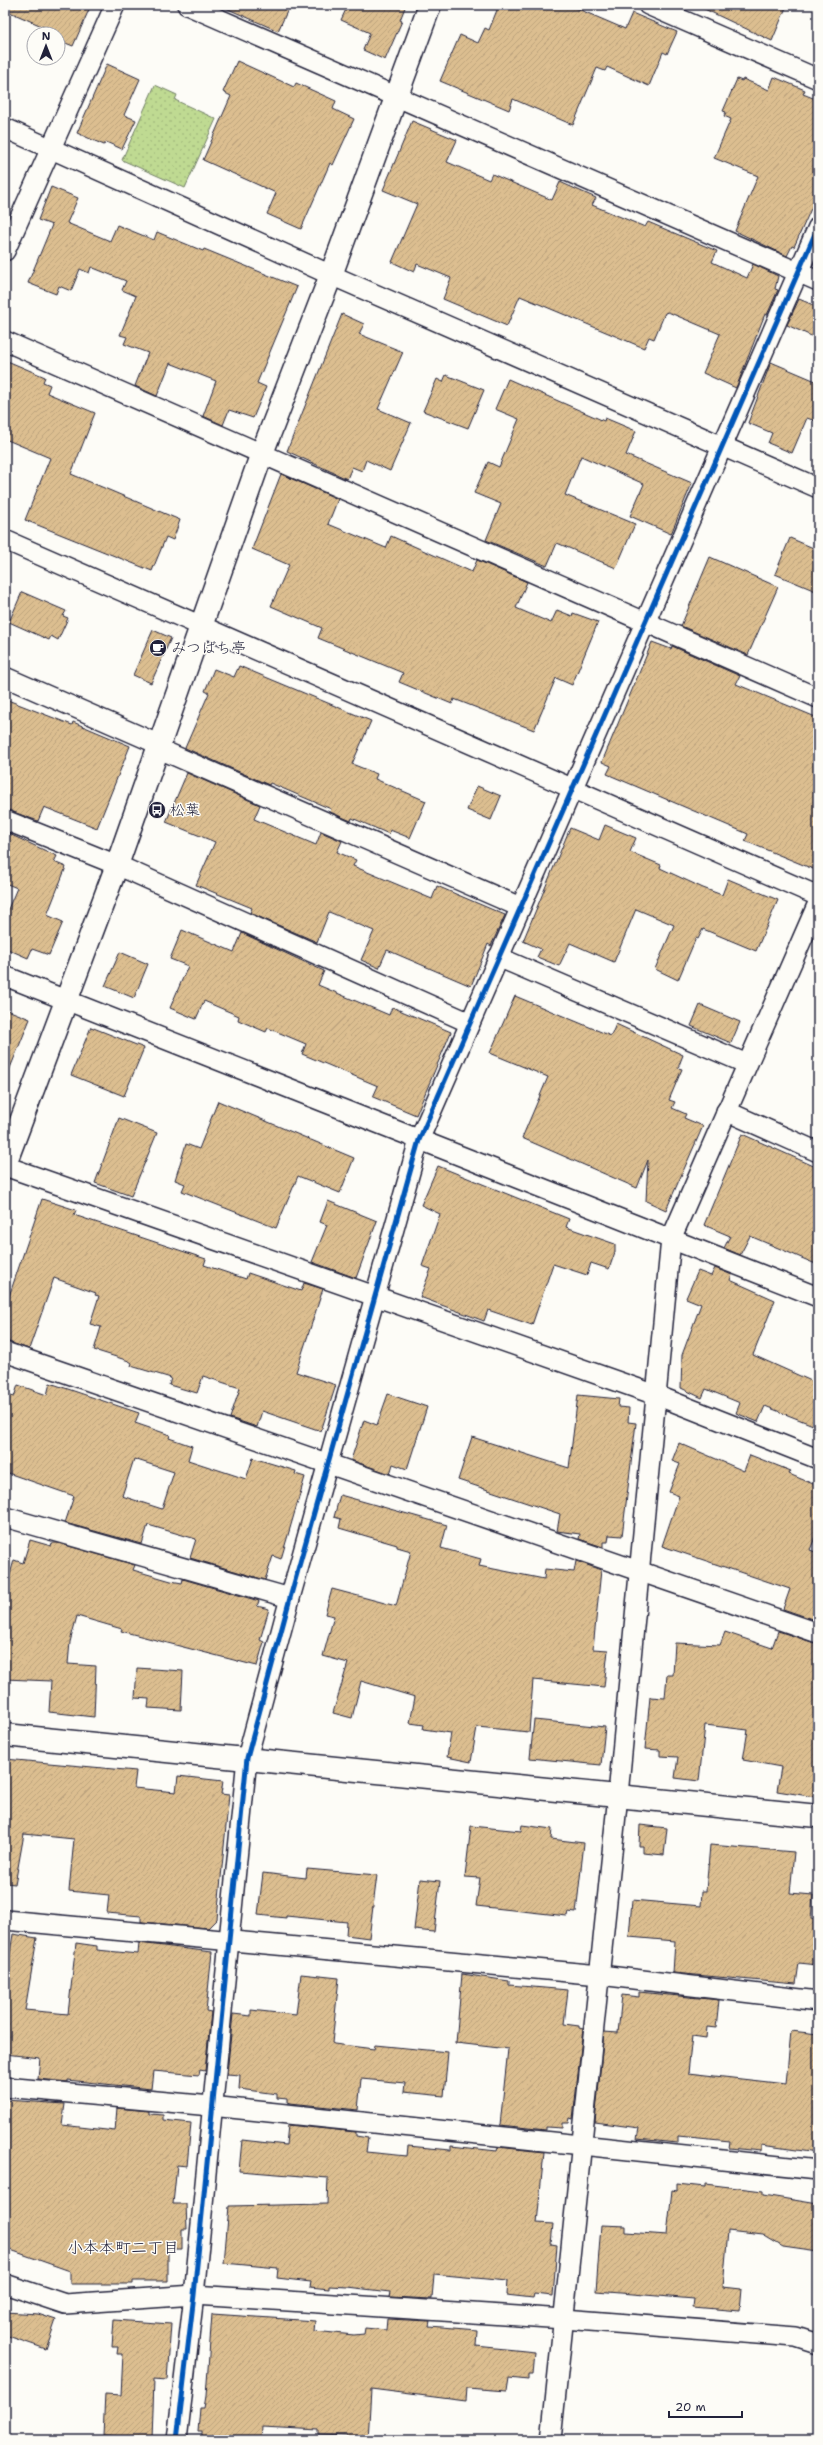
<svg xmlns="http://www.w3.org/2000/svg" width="823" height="2445" viewBox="0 0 823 2445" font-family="'Shantell Sans','Klee One',sans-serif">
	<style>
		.grass { fill: url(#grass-dots); stroke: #707e66 }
		.building { fill: url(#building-hatch); stroke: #22223b; fill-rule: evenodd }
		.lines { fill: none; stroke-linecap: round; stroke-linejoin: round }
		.minor-casing { stroke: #22223b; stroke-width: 22 }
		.tertiary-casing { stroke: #22223b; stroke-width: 25 }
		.minor { stroke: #fdfcf7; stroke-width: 19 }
		.tertiary { stroke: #fdfcf7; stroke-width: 22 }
		.cycleway-casing { stroke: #fdfcf7; stroke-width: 8 }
		.cycleway { stroke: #0057b8; stroke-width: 5 }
		.labels { text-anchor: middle; stroke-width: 3; stroke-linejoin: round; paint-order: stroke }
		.poi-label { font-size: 15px; fill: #22223b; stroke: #fdfcf7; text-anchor: start }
		.neighbourhood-label { font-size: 16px; fill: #22223b; stroke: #fdfcf7 }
	</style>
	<defs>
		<pattern id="grass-dots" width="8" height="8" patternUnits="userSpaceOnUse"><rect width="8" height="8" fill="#bfda92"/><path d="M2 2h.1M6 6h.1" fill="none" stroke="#a4bb7f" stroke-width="1.8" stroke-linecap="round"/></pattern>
		<pattern id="building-hatch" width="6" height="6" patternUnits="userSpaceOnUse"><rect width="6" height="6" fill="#dcbe90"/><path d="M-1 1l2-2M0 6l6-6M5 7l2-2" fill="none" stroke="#bca37d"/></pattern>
	</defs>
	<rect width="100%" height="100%" fill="#fdfcf7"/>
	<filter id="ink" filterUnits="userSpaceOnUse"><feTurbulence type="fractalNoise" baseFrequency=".025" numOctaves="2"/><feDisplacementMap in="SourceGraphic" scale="8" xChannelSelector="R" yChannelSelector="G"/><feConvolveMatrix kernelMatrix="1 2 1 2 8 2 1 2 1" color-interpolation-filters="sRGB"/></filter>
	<g filter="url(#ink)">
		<!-- grass -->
		<path class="grass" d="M155 85 177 95 175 100 216 119 185 188 122 160Z"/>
		<!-- building -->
		<g class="building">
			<path d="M5 5H91L73 46 58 40V34L41 32 44 27 5 10Z"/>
			<path d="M219 5H290L278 31Z"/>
			<path d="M348 5H406L400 20 402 21 385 60 363 50 370 33 341 20Z"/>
			<path d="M499 5H569L625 29 632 13 677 32 667 54 663 52 649 86 607 67 605 71 597 68 573 125 513 99 509 110 440 81 460 35 478 43 485 28 489 30Z"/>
			<path d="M696 5H787L772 41Z"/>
			<path d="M237 61 294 87 296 83 336 101 333 109 354 119 333 165 330 163 301 229 267 214 276 193 203 160 231 96 223 92Z"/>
			<path d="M107 64 140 79 124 115 136 120 122 149 106 142 104 145 77 133Z"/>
			<path d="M774 77 805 90 803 94 818 100V193L794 247 792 246 787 256 735 231 758 176 714 158 731 119 724 116 726 112 723 111 737 79 742 81 743 79 769 90Z"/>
			<path d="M412 121 457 140 447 162 489 180 492 174 552 200 560 182 596 198 592 205 645 227 648 222 717 251 712 262 747 278 753 264 778 276 775 289 778 290 767 315 765 314 736 388 703 373 720 334 668 312 665 313 654 339 649 337 644 348 520 296 507 326 443 299 451 278 417 264 414 272 392 262 417 204 383 190Z"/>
			<path d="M51 187 78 198 67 223 110 241 117 225 154 240 157 232 203 251 204 249 297 287 257 383 266 387 253 418 229 410 223 425 203 416 216 381 170 363 157 396 135 386 148 353 124 344 127 337 120 335 136 296 122 290 126 281 91 267 89 273 80 269 71 291 59 286 56 294 28 283 52 225 38 220Z"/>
			<path d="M799 299 818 307V339L787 325Z"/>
			<path d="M342 314 364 324 359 334 403 352 378 409 411 423 390 471 366 460 362 471 352 467 347 479 287 451Z"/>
			<path d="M5 360 45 377 43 382 50 385 47 393 95 413 71 474 180 520 173 540 166 537 152 571 25 520 50 458 5 439Z"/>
			<path d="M771 362 818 382V422L807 418 792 453 768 443 772 433 748 423Z"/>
			<path d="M446 375 484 390 468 428 423 411 437 379 443 382Z"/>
			<path d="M508 379 604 421 605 418 636 431 626 455 692 483 671 534 630 516 644 484 581 456 565 495 635 524 616 568 557 543 547 566 486 540 501 504 474 493 488 462 499 467 519 419 495 409Z"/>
			<path d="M281 474 338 499 328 524 386 548 391 536 472 572 477 560 527 582 516 608 551 623 557 610 572 616 573 613 598 622 572 685 556 678 534 730 454 699 452 704 399 682 403 673 318 638 322 628 271 606 289 565 252 549Z"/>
			<path d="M790 538 818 550V592L775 574Z"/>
			<path d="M710 557 778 587 748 655 681 626Z"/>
			<path d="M22 592 66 611 63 616 68 618 58 640 51 636 49 640 9 622Z"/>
			<path d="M153 630 171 638 151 683 133 675Z"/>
			<path d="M652 642 671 649 672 646 740 676 736 684 818 718V871L745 841 748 834 607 774 611 766 602 762Z"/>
			<path d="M239 666 371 721 352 764 377 774 375 779 426 801 410 838 390 830 389 834 352 818 351 821 330 812 331 809 270 783 269 785 185 748 209 693 205 691 214 669 234 677Z"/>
			<path d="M5 699 72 725 73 722 130 746 97 828 44 807 38 821 5 809Z"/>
			<path d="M187 773 260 805 254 819 316 845 321 832 342 841 337 852 356 860 353 866 432 899 437 886 505 915 491 946 488 944 471 986 387 950 379 968 361 960 374 931 329 912 317 942 250 913 252 908 196 885 215 842 166 822Z"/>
			<path d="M477 786 501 796 491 820 467 810Z"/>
			<path d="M605 825 636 838 630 852 661 865 660 868 703 888 722 895 728 879 778 900 756 951 703 929 698 939 696 938 678 980 655 969 674 925 636 909 614 962 570 943 559 966 537 957 541 949 523 941 570 828 599 840Z"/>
			<path d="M5 832 57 856 54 862 66 867 47 915 63 922 49 955 32 949 28 958 5 948V916L17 888 5 883Z"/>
			<path d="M182 930 234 952 242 933 324 971 318 985 389 1015 392 1007 451 1032 416 1115 373 1097 378 1086 302 1054 306 1044 268 1028 266 1032 238 1020 239 1016 204 1001 196 1019 170 1008 188 966 170 959Z"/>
			<path d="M120 952 148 964 134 998 105 986Z"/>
			<path d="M515 996 611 1036 616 1024 683 1055 678 1068 682 1069 669 1100 675 1102 672 1108 686 1114 684 1118 703 1126 666 1210 646 1201 648 1160 637 1188 522 1138 548 1077 490 1053Z"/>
			<path d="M700 1005 740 1022 731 1043 691 1026Z"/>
			<path d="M5 1009 30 1019 6 1078H5Z"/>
			<path d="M91 1027 144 1048 124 1096 71 1075Z"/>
			<path d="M218 1101 354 1158 340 1193 298 1176 276 1228 182 1191 185 1184 175 1180 186 1144 199 1149Z"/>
			<path d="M119 1118 157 1133 131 1196 95 1183Z"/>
			<path d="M742 1134 818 1168V1265L750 1236 740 1255 724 1248 730 1236 704 1225Z"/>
			<path d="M438 1166 569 1219 566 1227 615 1244V1252L609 1269 591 1263 587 1275 553 1264 532 1325 488 1310 484 1321 420 1297 431 1269 422 1266 440 1214 421 1205Z"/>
			<path d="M42 1199 76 1210 74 1215 206 1259 204 1265 246 1279 248 1273 301 1291 304 1283 323 1289 296 1372 336 1385 321 1431 262 1411 257 1427 230 1418 240 1388 203 1376 197 1393 169 1385 171 1378 131 1366 132 1363 129 1361 94 1350 101 1327 90 1324 99 1296 95 1295 96 1293 54 1278 29 1349 5 1341V1308Z"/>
			<path d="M328 1201 377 1221 356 1278 312 1262 327 1225 320 1222Z"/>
			<path d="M715 1268 732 1275 730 1280 775 1300 753 1355 818 1384V1427L765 1406 758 1422 736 1413 740 1403 706 1389 702 1398 681 1388 682 1355 701 1304 686 1298 698 1271 711 1276Z"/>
			<path d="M50 1383 139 1413 135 1423 170 1435 169 1438 192 1446 188 1460 246 1479 253 1458 296 1471 295 1474 305 1477 281 1559 273 1556 265 1580 190 1558 196 1539 148 1525 142 1544 65 1523 74 1496 5 1472V1394L14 1397 18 1385 47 1395ZM134 1459 174 1472 162 1509 122 1496Z"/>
			<path d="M388 1394 427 1407 407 1469 393 1464 390 1474 351 1460 364 1420 377 1425Z"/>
			<path d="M578 1395 619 1399 618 1407 629 1408 628 1422 636 1423 622 1536 609 1535 608 1542H603V1547L579 1539 580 1534 557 1531 560 1514 458 1480 472 1437 569 1468Z"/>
			<path d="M679 1443 744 1471 750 1455 791 1471 789 1474 818 1486V1530L810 1550 818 1553V1621L783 1609 790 1589 662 1546 679 1496 669 1492 680 1464 672 1461Z"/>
			<path d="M340 1495 447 1525 441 1548 481 1559 479 1566 544 1579 545 1569 574 1572 576 1561 601 1570 593 1649 608 1650 604 1687 533 1680 529 1732 477 1727 471 1762 447 1757 451 1733 423 1729 424 1725 410 1723 415 1697 361 1681 352 1718 333 1713 348 1663 323 1656 334 1616 325 1614 332 1589 396 1606 411 1551 397 1547V1545L339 1528 341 1519 334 1517Z"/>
			<path d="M30 1540 51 1546 52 1543H58L135 1565 133 1570 171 1581 182 1583 183 1579 259 1601 257 1606 269 1609 260 1640 264 1642 257 1666 121 1631 122 1629 77 1616 70 1642 68 1664 96 1666 94 1717 49 1712 51 1681 5 1679V1593L14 1560 23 1563Z"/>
			<path d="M778 1631 818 1644V1777L815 1797 777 1791 781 1767 743 1760 748 1730 705 1725 699 1781 675 1778 678 1757 660 1756V1750L645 1749 650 1697 665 1698 667 1675H673L675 1643 720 1645 725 1632 772 1648Z"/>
			<path d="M137 1668 183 1671 181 1710 148 1708 149 1699 135 1698Z"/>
			<path d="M534 1720 605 1727 601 1765 530 1758Z"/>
			<path d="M5 1759 136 1771 134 1788 176 1792 178 1776 223 1781 221 1794 229 1795 217 1919 208 1928 141 1922V1916L107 1913 109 1895 69 1891 74 1839 24 1834 15 1884 5 1883Z"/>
			<path d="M522 1825 552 1829 551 1839 584 1843 576 1913 568 1912 567 1916 476 1906 480 1878 465 1877 471 1826 521 1831Z"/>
			<path d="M640 1825 667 1828 664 1855 643 1853V1846H639Z"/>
			<path d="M710 1845 794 1852 790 1893 813 1895 811 1919 815 1920 814 1924H818V1965L799 1963 796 1984 673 1973 675 1941 629 1937 632 1900 701 1906 702 1891H706Z"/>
			<path d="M307 1869 377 1875 369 1938 346 1935 347 1922 286 1916V1918L258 1915 263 1873 306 1878Z"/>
			<path d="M420 1879 440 1881 434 1932 414 1930Z"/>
			<path d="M13 1934 37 1938 25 2010 68 2014 76 1943 97 1946V1950L138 1954 139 1943 212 1952 206 2011 211 2012 205 2071 200 2070 199 2075 153 2071 151 2089 68 2080V2082L38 2079 40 2058 5 2054V1986Z"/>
			<path d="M301 1974 339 1978 332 2043 334 2044 374 2049 375 2045 448 2052 444 2096 404 2092 405 2083 361 2079 358 2110 290 2103 287 2102V2099L277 2098V2094L239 2089 240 2075 227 2074 233 2014 251 2016V2010L296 2015Z"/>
			<path d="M462 1974 509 1981V1985L568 1990 564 2024 579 2026V2028L583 2029 573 2119 570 2118 569 2123H562V2128L546 2127V2130L500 2125 508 2049 456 2043Z"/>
			<path d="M639 1992 719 2000 716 2028 707 2027 706 2038 692 2036 688 2073 786 2084 791 2031 818 2034V2153L761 2145V2151L729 2148 730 2141 678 2136V2143L637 2139 639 2128 595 2122 604 2032 618 2033 622 1995 639 1997Z"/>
			<path d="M5 2100 65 2104 62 2125 115 2131 117 2108 149 2111V2114L163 2115V2120L191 2123 187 2166 177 2165 173 2204H186L187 2229H182V2249H168V2281H133V2284H70V2271L5 2248Z"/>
			<path d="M288 2125 356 2132V2136L368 2138 366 2152 407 2156 408 2146 451 2150V2146L497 2151 498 2147 544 2152 537 2223 553 2224 551 2244 557 2245 553 2296 534 2294 533 2298 506 2295 507 2281 434 2274 432 2299 389 2297 390 2292 347 2287 329 2286V2289L310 2287 311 2282 277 2278 278 2268 224 2263 229 2206 327 2204 328 2178 239 2171 242 2140 286 2145Z"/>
			<path d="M677 2184 705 2187V2184L763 2191V2195L818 2204V2252L783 2247 763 2235 728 2231 723 2287 741 2289 739 2311 693 2307 694 2299 596 2291 601 2225 626 2226V2232L667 2235 672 2190 677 2191Z"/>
			<path d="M5 2312 38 2314 56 2320 46 2349 5 2335Z"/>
			<path d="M212 2314 315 2321 314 2331 354 2335 364 2334 365 2328 386 2330 387 2319 430 2321 429 2326 477 2330 476 2346 535 2352 533 2375H528V2380L509 2378 507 2391 467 2388 466 2401 371 2389 368 2440H347V2436L319 2435V2430L262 2427 261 2440 224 2438V2440H202V2432H198L200 2408H204L206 2396Z"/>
			<path d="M114 2320 171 2324 167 2380 154 2379 152 2440H121V2437L103 2435 105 2394 121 2395 123 2354H117L118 2347H112Z"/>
		</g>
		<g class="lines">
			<defs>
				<g id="minor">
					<path d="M187 5 818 281"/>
					<path d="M648 5 818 79"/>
					<path d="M5 128 331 275 818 488"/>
					<path d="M5 251 115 5"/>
					<path d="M5 341 818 698"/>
					<path d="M5 540 818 896"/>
					<path d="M5 677 158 744"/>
					<path d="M157 748 520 907"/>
					<path d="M5 820 117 865 470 1023"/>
					<path d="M498 957 747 1064"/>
					<path d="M5 976 818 1297"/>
					<path d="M726 1111 818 1152"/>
					<path d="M5 1166 656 1395 818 1459"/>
					<path d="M5 1352 818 1633"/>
					<path d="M5 1517 290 1598"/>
					<path d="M5 1920 600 1975 818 2001"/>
					<path d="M5 2087 211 2106 818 2170"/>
					<path d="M5 2284 65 2304 194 2295 564 2319 796 2337 818 2344"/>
					<path d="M177 2440 194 2295 247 1758 290 1598 419 1140 818 227"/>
					<path d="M551 2440 618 1795 671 1239 818 903"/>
				</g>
				<g id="tertiary">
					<path d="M5 1164 117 865 262 453 331 275 430 5"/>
					<path d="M5 1735 818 1816"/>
				</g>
			</defs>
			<!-- minor casing -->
			<use href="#minor" class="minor-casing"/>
			<!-- tertiary casing -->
			<use href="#tertiary" class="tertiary-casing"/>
			<!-- minor -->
			<use href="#minor" class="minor"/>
			<!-- tertiary -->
			<use href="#tertiary" class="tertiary"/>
			<defs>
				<path id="cycleway" d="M177 2440 194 2295 247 1758 290 1598 419 1140 818 227"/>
			</defs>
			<!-- cycleway casing -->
			<use href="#cycleway" class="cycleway-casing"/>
			<!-- cycleway -->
			<use href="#cycleway" class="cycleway"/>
		</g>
	</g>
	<!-- icons -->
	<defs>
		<symbol id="cafe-disc" viewBox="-11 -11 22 22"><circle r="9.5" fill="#22223b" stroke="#fdfcf7"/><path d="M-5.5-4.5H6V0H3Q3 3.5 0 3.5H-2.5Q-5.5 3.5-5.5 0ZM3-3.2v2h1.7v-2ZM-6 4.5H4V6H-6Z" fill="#fff"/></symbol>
		<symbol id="bus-disc" viewBox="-11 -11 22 22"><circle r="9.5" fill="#22223b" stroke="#fdfcf7"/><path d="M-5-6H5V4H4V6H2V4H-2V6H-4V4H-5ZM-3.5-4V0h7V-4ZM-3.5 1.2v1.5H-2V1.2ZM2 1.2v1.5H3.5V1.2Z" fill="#fff"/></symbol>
	</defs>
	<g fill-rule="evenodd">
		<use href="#cafe-disc" x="148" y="638" width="20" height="20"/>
		<use href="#bus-disc" x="147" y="800" width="20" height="20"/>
	</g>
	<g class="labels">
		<!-- poi labels -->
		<g class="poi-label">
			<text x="171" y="653">みつばち亭</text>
			<text x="170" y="815">松葉</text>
		</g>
		<!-- neighbourhood labels -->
		<g class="neighbourhood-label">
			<text x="123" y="2253">小本本町二丁目</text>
		</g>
	</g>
	<!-- margin -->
	<rect width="823" height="2445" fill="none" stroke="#fdfcf7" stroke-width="20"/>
	<rect x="10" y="10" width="803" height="2425" fill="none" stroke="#22223b" stroke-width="1.5" filter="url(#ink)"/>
	<!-- north arrow -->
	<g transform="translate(46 46)"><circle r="19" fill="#fdfcf7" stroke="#a5a5ac"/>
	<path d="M0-3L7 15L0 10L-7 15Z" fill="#22223b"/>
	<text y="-6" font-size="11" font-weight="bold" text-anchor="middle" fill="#22223b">N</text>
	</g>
	<!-- scale -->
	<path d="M669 2411v6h73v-6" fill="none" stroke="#22223b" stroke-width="2"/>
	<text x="675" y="2411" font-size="12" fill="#22223b" stroke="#fdfcf7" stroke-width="3" paint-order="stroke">20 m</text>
</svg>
